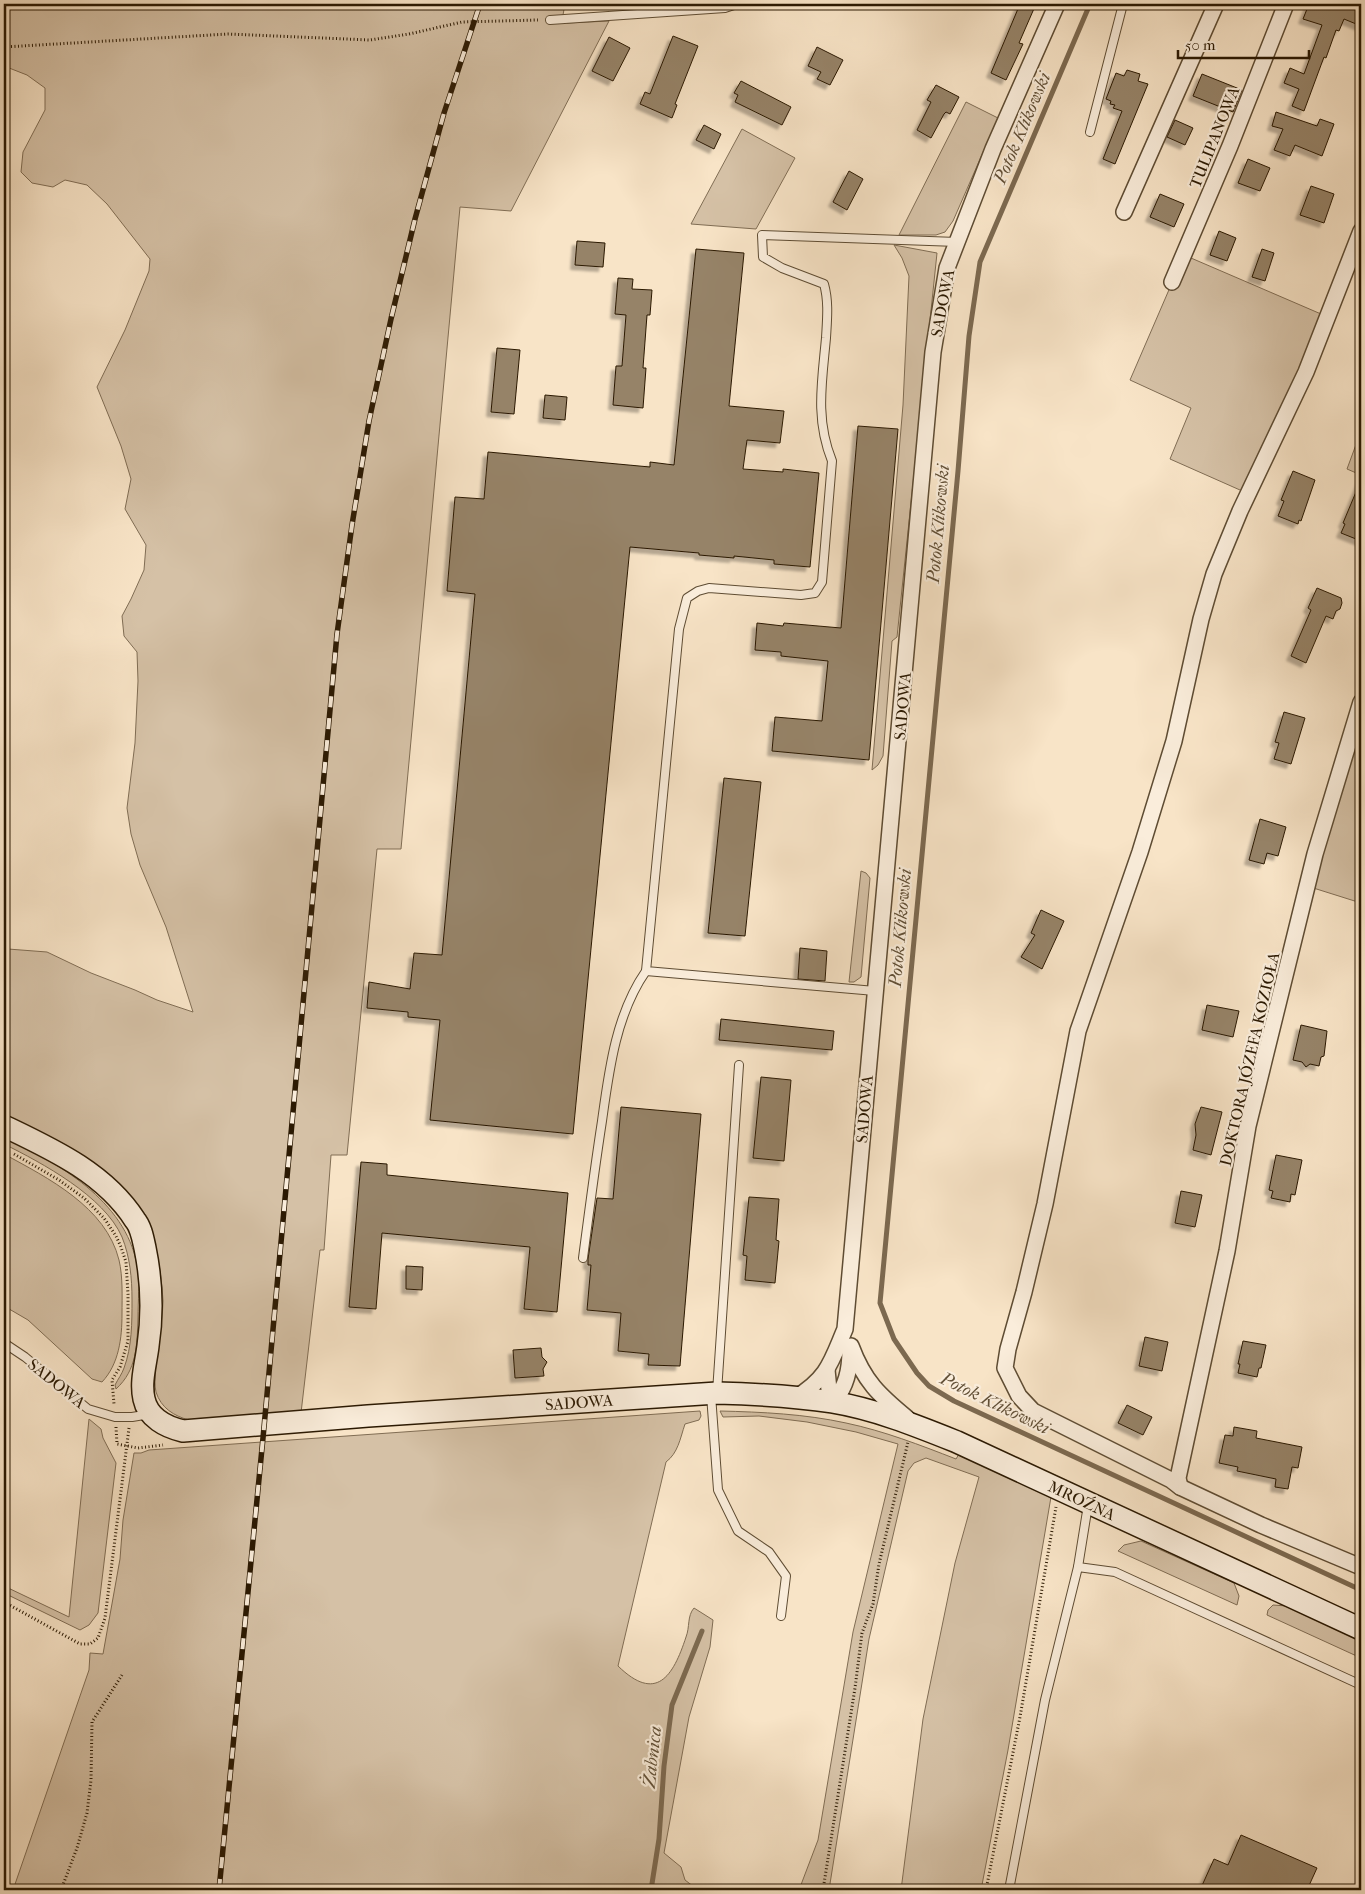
<svg xmlns="http://www.w3.org/2000/svg" width="1365" height="1894" viewBox="0 0 1365 1894" font-family="'IM FELL French Canon',serif">
	<style>
		.green { fill: #d5c1a6; stroke: #806d54 }
		.lines { fill: none; stroke-linecap: round; stroke-linejoin: round }
		.stream { stroke: #7c6950; stroke-width: 5 }
		.building { fill: #968368; stroke: #2b1902; filter: url(#shadow) }
		.lane-casing { stroke: #5e4c33; stroke-width: 10 }
		.street-casing { stroke: #5e4c33; stroke-width: 18 }
		.secondary-casing { stroke: #2b1902; stroke-width: 24 }
		.path { stroke: #2b1902; stroke-width: 3; stroke-dasharray: 1 2.5; stroke-linecap: butt }
		.lane { stroke: #faeddb; stroke-width: 8 }
		.street { stroke: #faeddb; stroke-width: 15 }
		.secondary { stroke: #faeddb; stroke-width: 21 }
		.rail-casing { stroke: #2b1902; stroke-width: 5.5 }
		.rail { stroke: #faeddb; stroke-width: 4; stroke-dasharray: 11; stroke-linecap: butt }
		.labels { text-anchor: middle; stroke-width: 4.5; stroke-linejoin: round; paint-order: stroke }
		.street-label { font-size: 16px; fill: #2b1902; stroke: #faeddb }
		.water-label { font-size: 18px; font-style: italic; fill: #614f36; stroke: #faeddb }
	</style>
	<defs>
		<filter id="shadow"><feDropShadow dx="-4.5" dy="4.5" stdDeviation="1" flood-color="#0004"/></filter>
	</defs>
	<rect width="100%" height="100%" fill="#f8e4c7"/>
	<filter id="stains"><feTurbulence type="fractalNoise" baseFrequency=".004" numOctaves="4"/><feColorMatrix values="0 0 0 0 .2 0 0 0 0 .09 0 0 0 0 .02 0 0 0 .5 -.17"/></filter>
	<radialGradient id="worn" r=".72"><stop offset=".6" stop-color="#630" stop-opacity="0"/><stop offset="1" stop-color="#630" stop-opacity=".3"/></radialGradient>
	<!-- green -->
	<g class="green">
		<path d="M4 4H565L563 15 567 23 609 21 511 211 460 207 401 849H377L347 1155H331L324 1250H320L301 1413 189 1420C174 1416 161 1408 156 1392 153 1380 157 1356 159 1343 160 1329 163 1314 163 1301 161 1269 156 1234 138 1206 108 1161 51 1139 4 1116V947L8 949 47 952 91 973 135 990 157 1000 193 1012 166 927 140 865 131 834 127 808 135 743 138 681 137 652 124 636 122 616 131 599 144 570 146 545 125 509 131 479 121 446 97 387 125 330 149 271 150 259 107 204 87 185 65 180 53 187 32 183 21 172 23 152 45 110V88L27 75 4 66Z"/>
		<path d="M966 102 998 118 953 221 945 232 936 235H899Z"/>
		<path d="M742 129 795 158 756 229 691 224Z"/>
		<path d="M894 245 937 253 897 637 892 641 883 756 878 765 872 770 903 405 909 276 902 258Z"/>
		<path d="M1184 255 1328 317 1249 494 1170 459 1191 408 1130 380Z"/>
		<path d="M1361 431V475L1347 469Z"/>
		<path d="M1361 702V903L1307 886Z"/>
		<path d="M861 871 866 873 870 878 861 977 854 982H849Z"/>
		<path d="M4 1137C58 1163 125 1200 137 1265 140 1282 138 1301 138 1318 137 1345 137 1370 116 1389L115 1385C118 1379 122 1374 124 1368 132 1347 132 1322 132 1300 132 1278 130 1257 122 1237 104 1196 42 1163 4 1144Z"/>
		<path d="M4 1154C48 1178 106 1207 119 1260 123 1277 122 1297 122 1314 122 1338 119 1364 102 1382L92 1379 28 1320 4 1306Z"/>
		<path d="M700 1411 701 1416 699 1420 685 1424C680 1439 678 1453 666 1462L618 1666C656 1703 673 1677 686 1637 690 1627 687 1616 694 1608L713 1620 710 1647 689 1717 664 1853 681 1867 685 1880 698 1890H13L89 1670 90 1653 103 1654 120 1559 123 1520 134 1453H141L149 1450Z"/>
		<path d="M720 1411C762 1412 805 1414 846 1423 884 1431 920 1445 956 1459L959 1454 1051 1497 1008 1750 981 1890H901L923 1719 955 1563 979 1477 926 1458 914 1463 908 1471 869 1639 829 1890H799L818 1840 853 1632 898 1444 856 1432 807 1422 759 1416 723 1417Z"/>
		<path d="M89 1419 101 1429 103 1438 116 1463 98 1613 89 1625 80 1630 4 1593V1586L69 1617Z"/>
		<path d="M1141 1541 1234 1583 1239 1596 1237 1605 1118 1551 1124 1545Z"/>
		<path d="M1273 1605 1287 1606 1361 1640V1658L1267 1615 1268 1610Z"/>
	</g>
	<g class="lines">
		<!-- stream -->
		<g class="stream">
			<path d="M1090 4 980 262 969 336 958 471 880 1303 894 1339 917 1373 929 1386 954 1401 1361 1590"/>
			<path d="M651 1890 659 1839 664 1766 672 1705 702 1631"/>
		</g>
	</g>
	<!-- building -->
	<g class="building">
		<path d="M1020 4H1036L1019 43 1023 44 1006 80 991 73Z"/>
		<path d="M1309 4H1361V26L1344 19 1339 31 1336 30 1326 58 1324 57 1304 111 1292 106 1299 89 1284 83 1290 68 1304 74 1322 25 1303 19Z"/>
		<path d="M673 36 698 46 675 104 677 105 672 118 640 104 645 92 650 94Z"/>
		<path d="M609 37 630 48 613 81 592 71Z"/>
		<path d="M817 47 843 60 830 85 817 79 821 72 808 66Z"/>
		<path d="M1127 70 1140 74 1138 81 1148 84 1115 164 1103 159 1122 111 1113 108 1115 105 1110 104 1111 101 1106 99 1116 73 1124 76Z"/>
		<path d="M1202 74 1242 90 1233 112 1193 96Z"/>
		<path d="M741 81 791 107 782 125 735 102 738 95 734 93Z"/>
		<path d="M936 85 959 97 950 114 946 112 944 114 931 138 917 130 931 102 927 100Z"/>
		<path d="M1276 112 1317 126 1320 119 1334 124 1322 156 1295 145 1290 156 1274 150 1283 129 1272 126Z"/>
		<path d="M1175 120 1193 128 1185 145 1167 137Z"/>
		<path d="M704 125 721 134 714 149 696 140Z"/>
		<path d="M1248 159 1270 168 1260 191 1238 183Z"/>
		<path d="M849 171 863 179 847 210 833 202Z"/>
		<path d="M1311 186 1334 194 1324 223 1300 215Z"/>
		<path d="M1160 194 1184 204 1174 227 1150 217Z"/>
		<path d="M1219 231 1236 238 1227 261 1210 255Z"/>
		<path d="M577 241 605 243 603 267 575 265Z"/>
		<path d="M696 249 744 253 729 406 784 411 780 443 747 440 743 469 783 472V469L819 473 810 567 774 564V560L734 556V558L699 555V553L630 547 573 1134 430 1120 440 1020 408 1017V1012L367 1008 369 982 410 989 414 953 442 955 475 594 447 591 455 497 484 499 488 452 650 467V462L674 465Z"/>
		<path d="M1262 249 1274 253 1265 281 1252 277Z"/>
		<path d="M618 278 633 279 632 289 652 290 650 315H647L643 368H646L643 408 613 405 616 366H622L626 315 615 314Z"/>
		<path d="M497 348 520 350 514 414 491 412Z"/>
		<path d="M545 395 567 397 565 420 543 418Z"/>
		<path d="M858 426 898 429 869 760 772 751 775 717 822 721 828 661 781 656V652L755 650 757 623 783 626 784 623 841 628Z"/>
		<path d="M1293 471 1315 480 1301 521 1299 520 1298 524 1278 516 1284 501 1281 500Z"/>
		<path d="M1361 480V541L1341 533 1345 524 1343 523Z"/>
		<path d="M1317 588 1341 598 1342 603 1340 609 1336 611 1333 619 1326 616 1306 663 1291 656 1311 610 1308 608Z"/>
		<path d="M1284 712 1305 718 1291 764 1274 759 1279 743 1275 742Z"/>
		<path d="M724 778 761 782 745 936 708 933Z"/>
		<path d="M1260 819 1286 827 1278 856 1267 853 1264 864 1249 860Z"/>
		<path d="M1041 910 1064 921 1042 969 1021 957 1035 935 1031 933Z"/>
		<path d="M800 948 827 951 825 981 798 979Z"/>
		<path d="M1207 1005 1239 1011 1233 1037 1202 1030Z"/>
		<path d="M721 1019 834 1031 832 1050 719 1040Z"/>
		<path d="M1301 1025 1327 1031 1324 1056 1321 1057 1319 1066 1310 1064 1306 1067 1302 1062 1293 1060Z"/>
		<path d="M761 1077 791 1080 784 1161 753 1158Z"/>
		<path d="M621 1107 701 1114 680 1366 648 1365 649 1354 618 1351 621 1313 587 1310 591 1265H588V1259L597 1198 613 1199Z"/>
		<path d="M1201 1107 1222 1112 1211 1155 1193 1150 1196 1135 1195 1124Z"/>
		<path d="M1276 1155 1302 1160 1295 1195 1291 1194 1290 1202 1271 1198 1273 1191 1269 1190Z"/>
		<path d="M361 1162 387 1164V1175L568 1193 557 1312 524 1309 530 1247 382 1233 376 1309 349 1307Z"/>
		<path d="M1181 1191 1202 1195 1195 1227 1175 1223Z"/>
		<path d="M749 1197 779 1199 776 1240 779 1241 775 1283 745 1280 747 1256 743 1255Z"/>
		<path d="M406 1266 423 1267 422 1290 406 1289Z"/>
		<path d="M1145 1337 1168 1342 1162 1371 1139 1366Z"/>
		<path d="M1243 1341 1266 1345 1261 1368H1259L1257 1377 1238 1373 1240 1364H1238Z"/>
		<path d="M541 1348 542 1357 547 1362 543 1369 544 1376 515 1378 513 1350Z"/>
		<path d="M1127 1405 1152 1417 1143 1435 1118 1423Z"/>
		<path d="M1234 1427 1257 1431 1256 1438 1302 1447 1298 1468 1292 1467 1288 1489 1275 1487 1276 1479 1237 1471 1238 1467 1219 1463 1225 1435 1233 1436Z"/>
		<path d="M1241 1835 1317 1868 1307 1890H1200L1214 1859 1228 1865Z"/>
	</g>
	<g class="lines">
		<defs>
			<g id="lane">
				<path d="M550 20 725 8 737 4"/>
				<path d="M1090 132 1123 4"/>
				<path d="M875 991 646 971 679 629 687 598 698 591 709 588 801 595 815 593 822 582 832 461C815 419 822 382 826 338 827 320 829 302 824 284L782 268 763 257 762 235 957 242"/>
				<path d="M583 1258C589 1212 595 1166 602 1121 609 1070 616 1014 646 971"/>
				<path d="M4 1343 25 1357 88 1409 115 1417H132L150 1414"/>
				<path d="M717 1392 739 1065"/>
				<path d="M711 1395 718 1490 738 1531 769 1552 786 1576 781 1616"/>
				<path d="M1078 1567 1088 1505"/>
				<path d="M1009 1890 1045 1700 1078 1567 1115 1572 1361 1685"/>
			</g>
			<g id="street">
				<path d="M1124 212 1216 4"/>
				<path d="M1361 231 1306 372 1240 511 1214 574 1201 619 1174 741 1140 852 1078 1031 1045 1204 1024 1292 1008 1349 1005 1368 1019 1396 1033 1411 1171 1480 1180 1487 1261 1525 1361 1567"/>
				<path d="M1172 282 1230 146 1286 4"/>
				<path d="M851 1346C864 1381 879 1395 907 1418"/>
				<path d="M827 1370 829 1390 834 1402"/>
				<path d="M795 1398C828 1378 831 1362 845 1329L933 352 947 268 993 149 1057 4"/>
				<path d="M834 1402C846 1386 850 1371 850 1350"/>
				<path d="M1180 1487 1178 1478 1227 1251 1248 1126 1315 854 1361 702"/>
			</g>
			<path id="secondary" d="M4 1126C52 1149 105 1173 135 1220 141 1227 143 1239 145 1248 152 1282 153 1313 148 1346 146 1363 140 1382 144 1399 148 1418 166 1427 183 1431L368 1416 717 1393C756 1394 794 1396 832 1402 875 1409 917 1426 957 1442L1361 1629"/>
		</defs>
		<!-- lane casing -->
		<use href="#lane" class="lane-casing"/>
		<!-- street casing -->
		<use href="#street" class="street-casing"/>
		<!-- secondary casing -->
		<use href="#secondary" class="secondary-casing"/>
		<!-- path -->
		<g class="path">
			<path d="M4 47 228 34 370 40 409 34 462 22 538 20"/>
			<path d="M14 1154 59 1180 84 1198 104 1218 116 1236 121 1247 126 1262 128 1294V1341L120 1367 112 1380 114 1404"/>
			<path d="M116 1427 117 1444 138 1448 163 1445"/>
			<path d="M4 1602 80 1644H90L98 1638 105 1618 129 1428"/>
			<path d="M61 1890 77 1848 87 1813 91 1780 92 1722 122 1675"/>
			<path d="M823 1890 855 1688 862 1633 873 1604 879 1564 908 1442"/>
			<path d="M986 1890 1020 1717 1056 1507"/>
		</g>
		<!-- lane -->
		<use href="#lane" class="lane"/>
		<!-- street -->
		<use href="#street" class="street"/>
		<!-- secondary -->
		<use href="#secondary" class="secondary"/>
		<defs>
			<path id="rail" d="M219 1890 263 1438 337 634 352 525 369 421 391 319 415 219 444 113 480 4"/>
		</defs>
		<!-- rail casing -->
		<use href="#rail" class="rail-casing"/>
		<!-- rail -->
		<use href="#rail" class="rail"/>
	</g>
	<g class="labels">
		<!-- street labels -->
		<g class="street-label">
			<text transform="translate(1214 137) rotate(-68)" y="6">TULIPANOWA</text>
			<text transform="translate(942 303) rotate(-79)" y="6">SADOWA</text>
			<text transform="translate(902 706) rotate(-85)" y="6">SADOWA</text>
			<text transform="translate(1249 1059) rotate(-77)" y="6">DOKTORA JÓZEFA KOZIOŁA</text>
			<text transform="translate(864 1109) rotate(-85)" y="6">SADOWA</text>
			<text transform="translate(57 1383) rotate(39)" y="6">SADOWA</text>
			<text transform="translate(579 1402) rotate(-4)" y="6">SADOWA</text>
			<text transform="translate(1082 1500) rotate(25)" y="6">MROŹNA</text>
		</g>
		<!-- water labels -->
		<g class="water-label">
			<text transform="translate(1022 128) rotate(-67)" y="6">Potok Klikowski</text>
			<text transform="translate(938 524) rotate(-85)" y="6">Potok Klikowski</text>
			<text transform="translate(900 928) rotate(-85)" y="6">Potok Klikowski</text>
			<text transform="translate(995 1403) rotate(26)" y="6">Potok Klikowski</text>
			<text transform="translate(652 1757) rotate(-84)" y="6">Żabnica</text>
		</g>
	</g>
	<!-- margin -->
	<rect width="1365" height="1894" fill="none" stroke="#f8e4c7" stroke-width="20"/>
	<rect x="5" y="5" width="1355" height="1884" fill="none" stroke="#2b1902" stroke-width="2.5"/>
	<rect x="10" y="10" width="1345" height="1874" fill="none" stroke="#2b1902"/>
	<!-- scale -->
	<path d="M1178 50v8h131v-8" fill="none" stroke="#2b1902" stroke-width="2.5"/>
	<text x="1185" y="50" font-size="15" fill="#2b1902" stroke="#faeddb" stroke-width="4" paint-order="stroke">50 m</text>
	<rect width="100%" height="100%" filter="url(#stains)"/>
	<rect width="100%" height="100%" fill="url(#worn)"/>
</svg>
